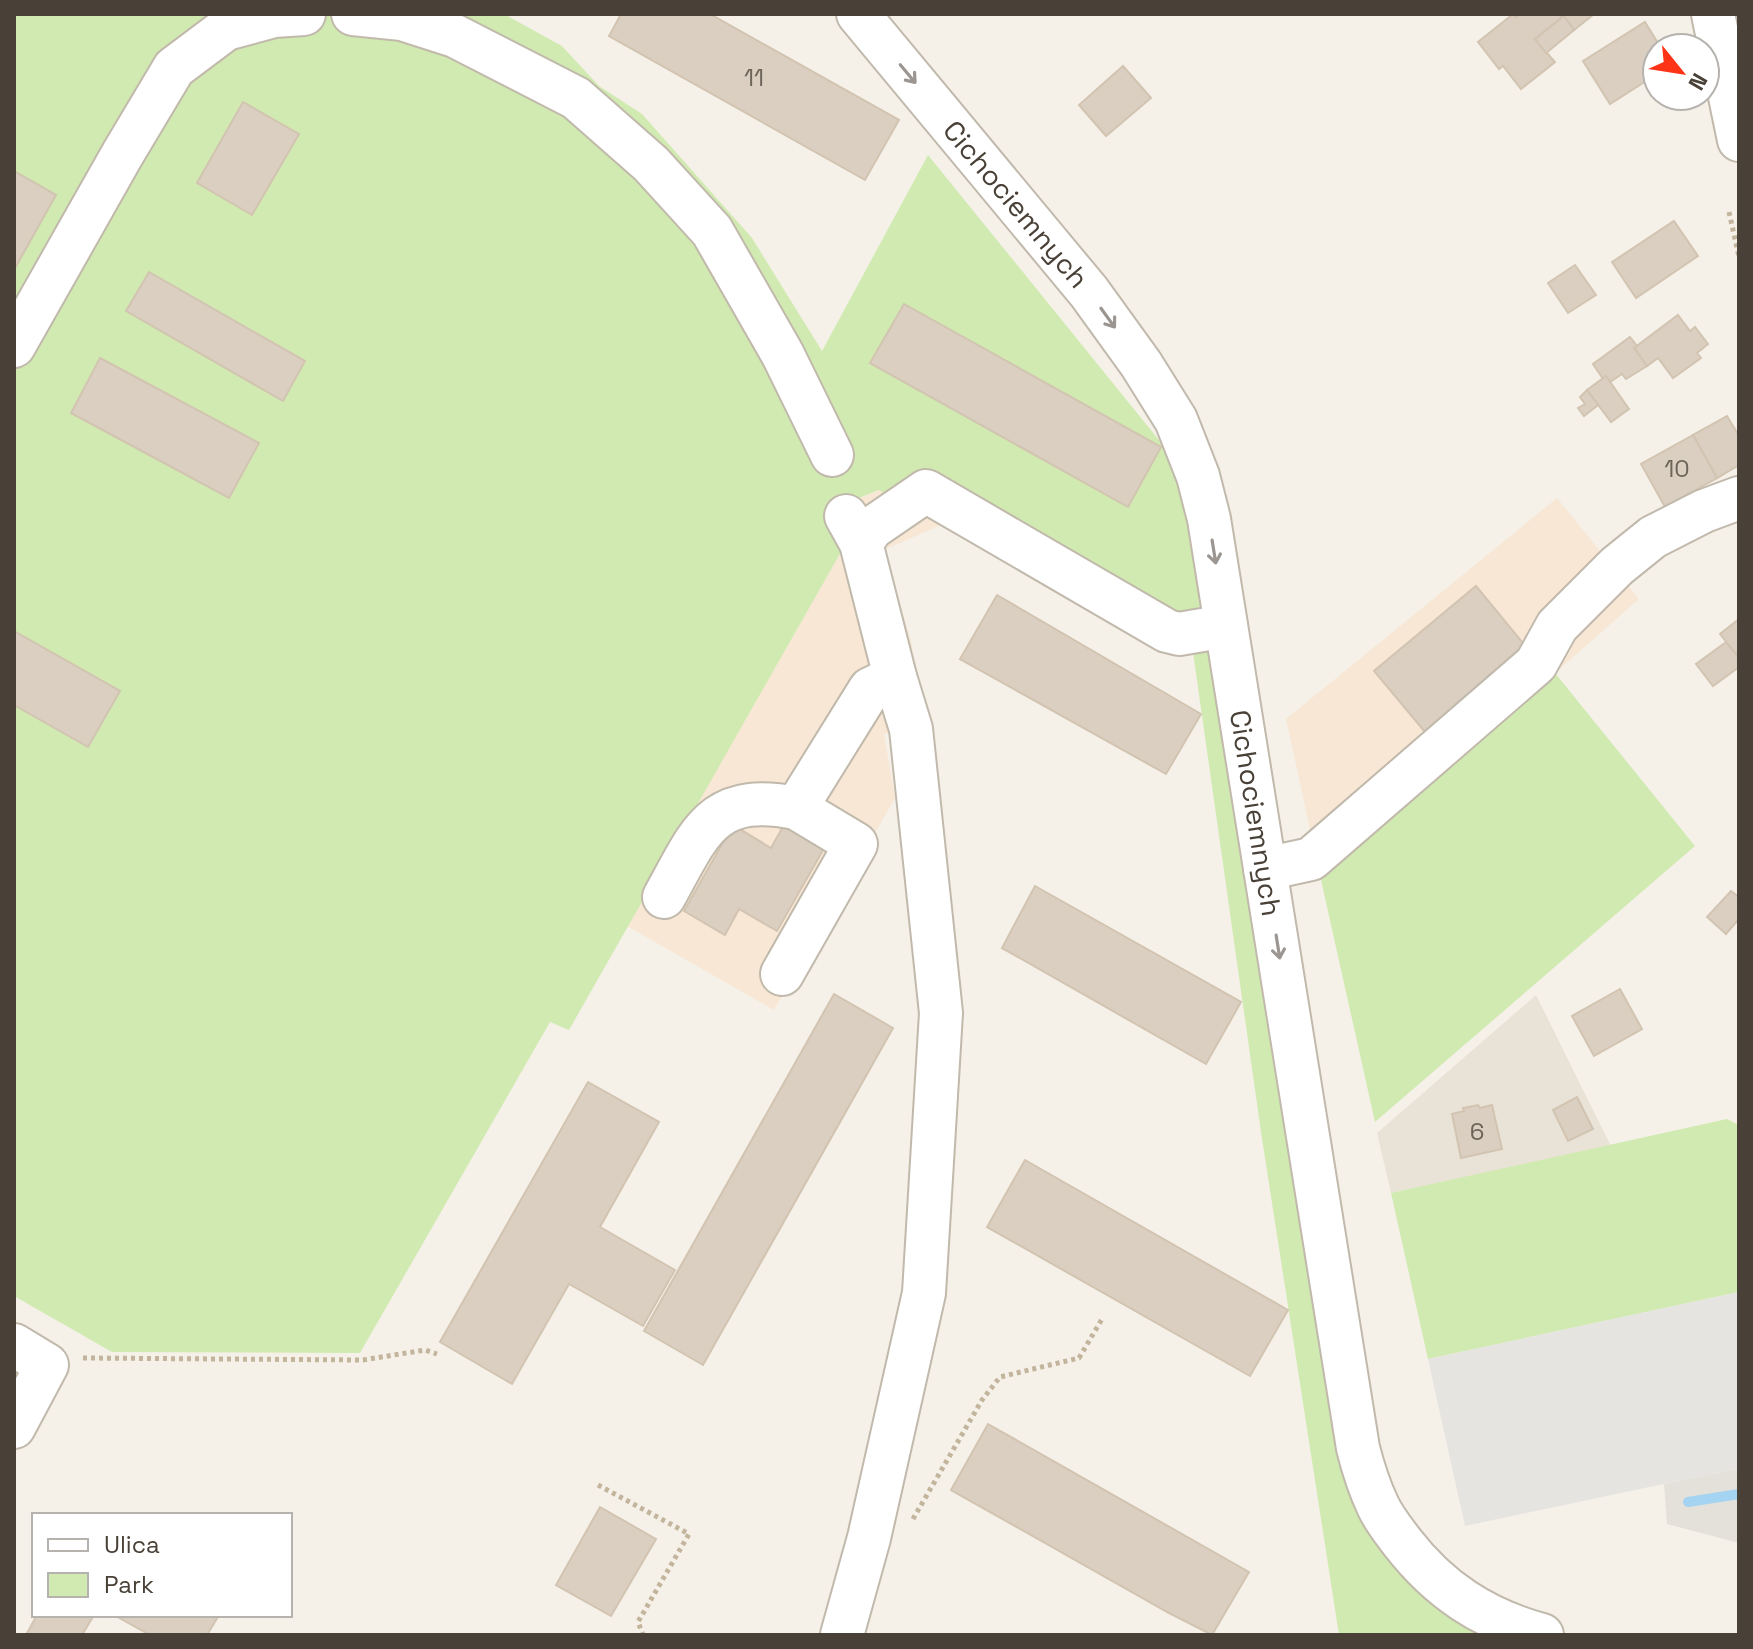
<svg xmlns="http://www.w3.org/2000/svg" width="1753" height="1649" viewBox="0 0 1753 1649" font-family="'Space Grotesk',sans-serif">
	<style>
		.residential { fill: #e9e3d7 }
		.commercial { fill: #f7e7d4 }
		.industrial { fill: #e4e0da }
		.green { fill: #d1eab1 }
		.parking { fill: #e6e4e1 }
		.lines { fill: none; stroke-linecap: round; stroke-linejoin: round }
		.stream { stroke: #a4d4f2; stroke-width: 10 }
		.building { fill: #dacfc1; stroke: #d2c4b1; stroke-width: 2 }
		.minor-casing { stroke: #c1b9ab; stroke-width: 46 }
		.path { stroke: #c3b49c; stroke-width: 5; stroke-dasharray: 4 4; stroke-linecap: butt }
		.minor { stroke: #fff; stroke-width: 42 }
		.oneway { stroke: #9b9691 }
		.labels { text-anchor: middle; stroke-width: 6; stroke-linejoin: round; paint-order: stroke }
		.number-label { font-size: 24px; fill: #6d645a }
		.street-label { font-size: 28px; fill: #494137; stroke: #fff }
	</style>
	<rect width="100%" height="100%" fill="#f5f1e9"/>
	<!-- residential -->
	<path class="residential" d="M1536 995 1611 1146 1391 1193 1377 1133Z"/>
	<!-- commercial -->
	<g class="commercial">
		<path d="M879 490 905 506 941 525 884 550 911 641 926 725 884 734 895 798 774 1010 627 926 845 545 831 510Z"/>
		<path d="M1557 498 1639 599 1321 880 1286 719Z"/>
	</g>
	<!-- industrial -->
	<path class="industrial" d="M1739 1468V1543L1667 1524 1664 1484Z"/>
	<!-- green -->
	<g class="green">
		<path d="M14 14H504L562 46 599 86 642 114 752 238 822 351 928 155 1163 445 1164 454V443L1173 465 1191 521 1202 605 1188 615H1177L893 499 879 490 831 509 845 545 569 1030 550 1022 360 1353 112 1352 14 1296Z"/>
		<path d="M1192 645 1208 648 1214 653 1337 1437 1490 1635H1339L1261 1132Z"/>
		<path d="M1555 673 1695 846 1375 1122 1321 880Z"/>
		<path d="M1727 1119 1739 1125V1292L1428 1359 1391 1193Z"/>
	</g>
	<!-- parking -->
	<path class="parking" d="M1739 1292V1468L1465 1526 1428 1359Z"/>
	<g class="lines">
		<!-- stream -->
		<path class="stream" d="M1688 1502 1739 1494"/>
	</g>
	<!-- building -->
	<g class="building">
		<path d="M621 14H710L899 120 865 180 609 36Z"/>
		<path d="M1513 14 1516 17 1520 14H1559L1562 17 1535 39 1555 62 1521 89 1503 66 1499 69 1478 42Z"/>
		<path d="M1566 14H1592L1593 15 1574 30 1564 16Z"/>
		<path d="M1564 16 1574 30 1546 53 1535 39Z"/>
		<path d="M1645 22 1661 48H1657V74L1610 104 1583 61Z"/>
		<path d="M1123 66 1151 98 1106 136 1079 105Z"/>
		<path d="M243 102 299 134 252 215 197 183Z"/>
		<path d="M14 171 56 195 14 270Z"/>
		<path d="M1674 221 1698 256 1636 298 1612 262Z"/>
		<path d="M1575 265 1596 295 1568 313 1548 283Z"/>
		<path d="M149 272 305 361 283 401 126 311Z"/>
		<path d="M904 304 1161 447 1128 507 870 363Z"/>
		<path d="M1678 315 1690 331 1695 327 1708 344 1697 353 1701 358 1673 378 1658 358 1647 366 1634 348Z"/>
		<path d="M1630 337 1637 346 1634 348 1647 366 1626 379 1622 374 1610 382 1606 376 1603 379 1593 364Z"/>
		<path d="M100 358 259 443 229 498 71 413Z"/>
		<path d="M1606 376 1629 409 1611 422 1587 390Z"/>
		<path d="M1587 390 1598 405 1584 416 1578 408 1585 404 1580 397Z"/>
		<path d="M1727 416 1739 436V465L1717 478 1693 435Z"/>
		<path d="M1693 435 1717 478 1665 507 1641 464Z"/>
		<path d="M1476 586 1527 648 1425 732 1374 671Z"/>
		<path d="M997 595 1201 714 1166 774 960 659Z"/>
		<path d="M1739 619V658L1720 634Z"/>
		<path d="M14 631 120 691 88 747 14 705Z"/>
		<path d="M1726 642 1739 658V667L1713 686 1696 664Z"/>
		<path d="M785 823 826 845 777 931 739 909 725 935 684 911 733 825 771 848Z"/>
		<path d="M1035 886 1241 1002 1206 1064 1002 948Z"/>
		<path d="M1731 891 1739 897V919L1726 934 1707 917Z"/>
		<path d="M1620 989 1642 1029 1594 1056 1572 1016Z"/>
		<path d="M834 994 893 1028 703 1365 644 1331Z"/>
		<path d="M588 1082 659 1122 600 1227 675 1270 643 1326 569 1284 512 1384 440 1342Z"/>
		<path d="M1577 1097 1593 1129 1568 1141 1553 1110Z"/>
		<path d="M1478 1105 1480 1108 1492 1105 1502 1149 1461 1158 1452 1114 1464 1111 1463 1108Z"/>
		<path d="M1025 1160 1288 1310 1250 1376 987 1227Z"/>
		<path d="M988 1424 1249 1572 1212 1635 1169 1613 951 1490Z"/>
		<path d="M600 1507 656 1539 611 1616 556 1585Z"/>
		<path d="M37 1615H94L82 1635H26Z"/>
		<path d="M114 1615H219L207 1635H150Z"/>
	</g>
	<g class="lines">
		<defs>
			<g id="minor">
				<path d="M353 14 402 19 455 36 576 98 651 164 712 231 783 355 832 455"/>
				<path d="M858 14 1089 292 1141 364 1176 420 1198 476 1209 519 1358 1448C1363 1468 1369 1487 1378 1506 1384 1519 1393 1530 1402 1542 1439 1590 1483 1619 1542 1635"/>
				<path d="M1713 14 1739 140"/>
				<path d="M14 346 122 155 174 68 226 29 274 16 304 14"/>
				<path d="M861 543 872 528 926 491 1167 631 1179 634 1226 626"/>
				<path d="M1265 869 1311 859 1536 664 1557 626 1617 566 1653 537 1704 511 1739 498"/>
				<path d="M664 897C700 833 711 791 796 808"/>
				<path d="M782 974 856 844 796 808 870 689 895 677"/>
				<path d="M14 1345 47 1365 14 1427"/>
				<path d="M842 1635 869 1538 924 1293 941 1013 911 729 895 677 861 543 846 516"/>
			</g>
		</defs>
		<!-- minor casing -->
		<use href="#minor" class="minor-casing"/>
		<!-- path -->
		<g class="path">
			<path d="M1729 212 1739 257"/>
			<path d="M83 1358 363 1360 425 1350 437 1354"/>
			<path d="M598 1485 689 1534 638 1622 643 1635"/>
			<path d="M913 1519 982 1400 1000 1377 1079 1358 1102 1319"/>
		</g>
		<!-- minor -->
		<use href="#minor" class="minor"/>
	</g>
	<!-- one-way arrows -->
	<defs><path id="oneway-shaft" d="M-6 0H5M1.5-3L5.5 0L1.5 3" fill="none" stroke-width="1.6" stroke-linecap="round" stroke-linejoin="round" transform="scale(2)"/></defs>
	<g class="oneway">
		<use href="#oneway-shaft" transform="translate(908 74) rotate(50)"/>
		<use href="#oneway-shaft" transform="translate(1108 318) rotate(54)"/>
		<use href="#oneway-shaft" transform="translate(1214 552) rotate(81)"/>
		<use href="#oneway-shaft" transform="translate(1278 947) rotate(81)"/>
	</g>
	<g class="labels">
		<!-- number labels -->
		<g class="number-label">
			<text x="754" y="86">11</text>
			<text x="1677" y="477">10</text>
			<text x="1477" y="1140">6</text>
		</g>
		<!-- street labels -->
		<g class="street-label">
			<text transform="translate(1016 204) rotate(50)" y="10">Cichociemnych</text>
			<text transform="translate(1256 813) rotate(81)" y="10">Cichociemnych</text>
		</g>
	</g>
	<!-- border -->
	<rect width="1753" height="1649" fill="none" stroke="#494137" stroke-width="32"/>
	<!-- legend -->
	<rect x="32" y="1513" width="260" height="104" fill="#ffffff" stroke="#b6b3af" stroke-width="2"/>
	<rect x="48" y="1539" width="40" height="12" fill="#ffffff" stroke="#b6b3af" stroke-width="2"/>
	<text x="104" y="1553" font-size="24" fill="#494137">Ulica</text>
	<rect x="48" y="1573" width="40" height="24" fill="#d1eab1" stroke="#b6b3af" stroke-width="2"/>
	<text x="104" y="1593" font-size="24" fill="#494137">Park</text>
	<!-- north arrow -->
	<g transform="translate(1681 72) rotate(120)"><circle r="38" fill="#ffffff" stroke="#b6b3af" stroke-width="2"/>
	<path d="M0-6L14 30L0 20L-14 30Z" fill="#ff3416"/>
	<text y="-12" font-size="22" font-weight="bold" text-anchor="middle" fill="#494137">N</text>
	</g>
</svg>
